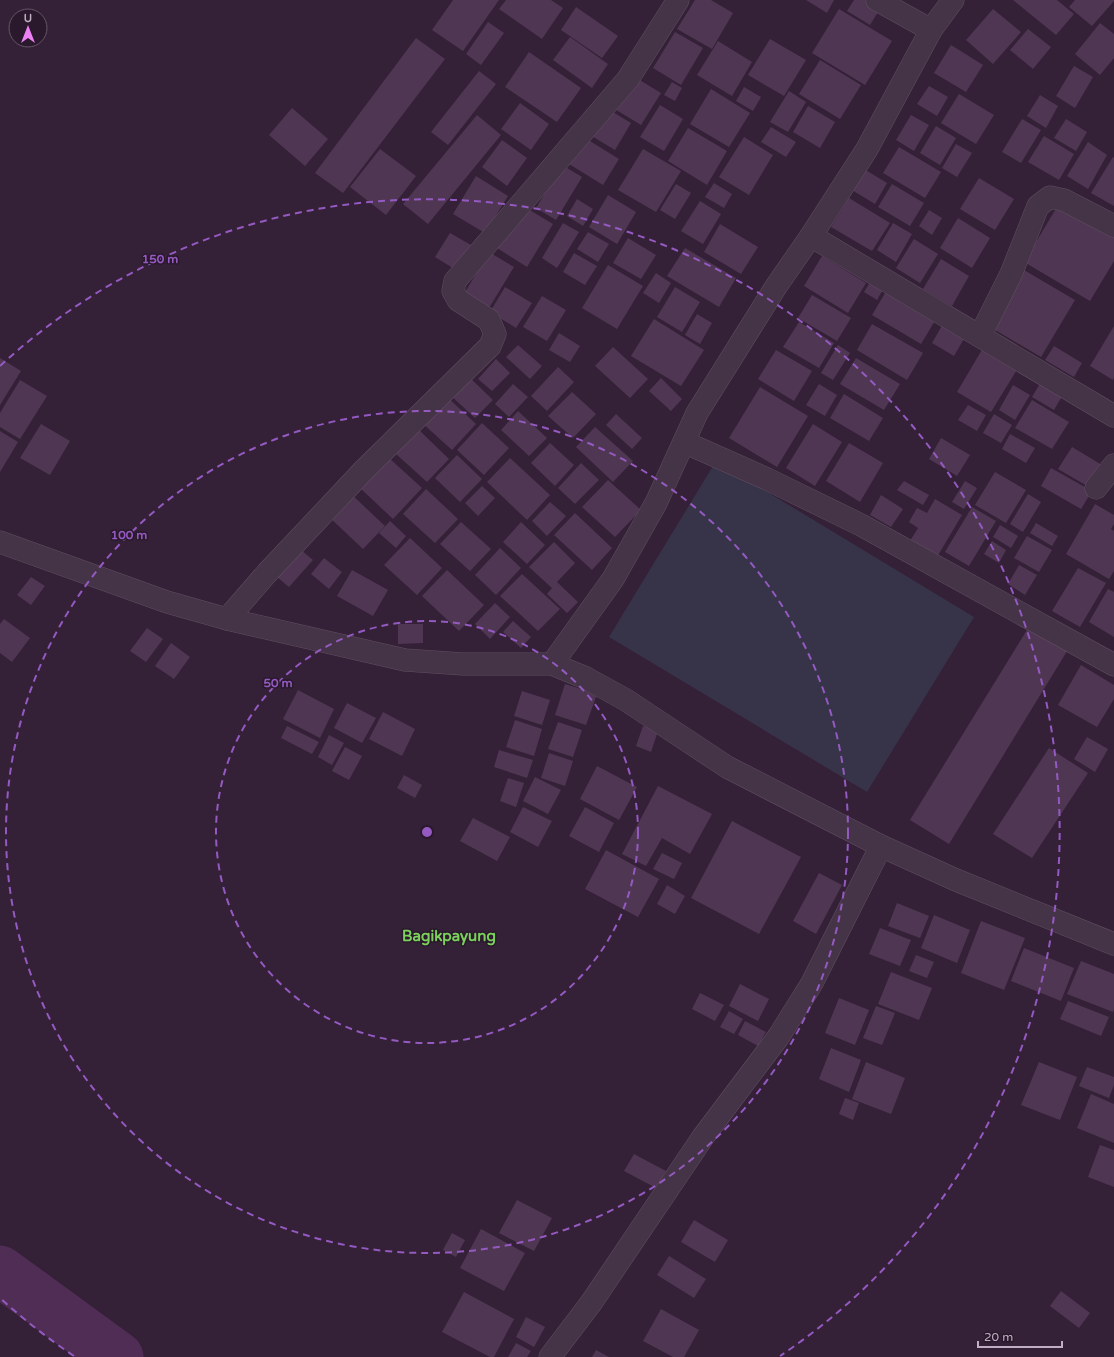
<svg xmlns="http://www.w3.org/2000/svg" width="1114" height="1357" viewBox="0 0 1114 1357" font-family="'Varela Round',sans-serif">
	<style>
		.green { fill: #37344a }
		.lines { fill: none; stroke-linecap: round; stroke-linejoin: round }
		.river { stroke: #502d55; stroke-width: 51 }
		.building { fill: #4f3753 }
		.minor-casing { stroke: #604e62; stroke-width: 23 }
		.tertiary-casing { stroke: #604e62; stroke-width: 23 }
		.minor { stroke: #453447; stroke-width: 22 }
		.tertiary { stroke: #453447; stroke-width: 22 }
		.ring { fill: none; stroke: #945ac1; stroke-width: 2; stroke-dasharray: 7 5 }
		.labels { text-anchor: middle; stroke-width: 3; stroke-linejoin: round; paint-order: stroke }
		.quarter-label { font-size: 15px; font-weight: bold; fill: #7bd15c; stroke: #2a192c }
		.centre { fill: #945ac1; stroke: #2a192c; stroke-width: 2 }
		.ring-label { font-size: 12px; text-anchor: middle; font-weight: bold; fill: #945ac1; stroke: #2a192c; stroke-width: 3; stroke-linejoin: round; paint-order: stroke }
	</style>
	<rect width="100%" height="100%" fill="#342037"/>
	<!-- green -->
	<path class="green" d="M716 461 974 617 867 792 609 637Z"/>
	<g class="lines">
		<!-- river -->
		<path class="river" d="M0 1271 118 1357"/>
	</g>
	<!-- building -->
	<g class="building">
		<path d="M453 0H499L463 51 432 30Z"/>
		<path d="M506 0H551L563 8 542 39 499 9Z"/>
		<path d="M695 0H711L733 13 712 49 677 29Z"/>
		<path d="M806 0H834L827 13Z"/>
		<path d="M854 0H876L883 4 870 25 847 11Z"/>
		<path d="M1013 0H1057L1074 14 1056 35Z"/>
		<path d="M1075 0H1114V1L1092 26 1069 7Z"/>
		<path d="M576 7 618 36 602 58 561 30Z"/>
		<path d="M839 9 892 41 865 85 812 53Z"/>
		<path d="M993 9 1021 32 993 64 966 40Z"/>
		<path d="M488 22 504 33 481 65 466 54Z"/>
		<path d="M1100 23 1114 34V58L1100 75 1075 54Z"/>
		<path d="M1028 29 1051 47 1033 69 1010 50Z"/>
		<path d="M675 32 703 48 681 85 653 68Z"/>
		<path d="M570 37 608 64 592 88 553 60Z"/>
		<path d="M416 38 445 59 343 193 315 173Z"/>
		<path d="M770 39 806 60 784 96 748 75Z"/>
		<path d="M718 41 752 62 732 96 697 75Z"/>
		<path d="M951 45 983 65 966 92 934 73Z"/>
		<path d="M529 52 581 88 557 122 505 87Z"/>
		<path d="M820 60 861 85 840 119 799 94Z"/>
		<path d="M1074 66 1093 77 1075 108 1056 96Z"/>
		<path d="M479 71 496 84 448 145 431 132Z"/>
		<path d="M633 76 661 93 641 125 613 108Z"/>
		<path d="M672 82 682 88 675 101 664 95Z"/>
		<path d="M929 86 948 97 937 116 917 104Z"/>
		<path d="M744 87 761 97 753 111 736 101Z"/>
		<path d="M711 89 750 113 729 147 690 124Z"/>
		<path d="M789 91 806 102 788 132 770 122Z"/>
		<path d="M959 94 994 115 976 144 941 123Z"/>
		<path d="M1040 95 1058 106 1046 128 1027 116Z"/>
		<path d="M520 103 549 124 531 150 501 129Z"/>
		<path d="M660 105 683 119 664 151 640 137Z"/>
		<path d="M808 106 835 122 820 148 793 132Z"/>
		<path d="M292 108 328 139 305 166 269 135Z"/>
		<path d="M606 108 631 123 615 150 590 135Z"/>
		<path d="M477 115 501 135 428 224 403 204Z"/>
		<path d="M911 115 929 125 914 151 896 140Z"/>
		<path d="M1022 119 1041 130 1021 163 1002 152Z"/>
		<path d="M1066 119 1087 132 1076 151 1054 138Z"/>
		<path d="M936 126 956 138 940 165 920 153Z"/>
		<path d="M771 127 796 142 786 157 761 142Z"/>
		<path d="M688 128 727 151 707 185 668 161Z"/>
		<path d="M1044 136 1074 154 1059 180 1028 162Z"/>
		<path d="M744 137 773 155 749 195 719 177Z"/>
		<path d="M585 138 619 159 603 185 569 164Z"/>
		<path d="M502 140 527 158 507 186 482 167Z"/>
		<path d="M1088 142 1107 155 1088 189 1067 176Z"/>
		<path d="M956 144 972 153 957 177 942 168Z"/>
		<path d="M899 147 941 172 925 198 883 173Z"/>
		<path d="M380 149 416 176 386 215 350 187Z"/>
		<path d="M643 149 681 171 656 212 618 190Z"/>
		<path d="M1113 157 1114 158V206L1091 193Z"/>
		<path d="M562 165 582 177 556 220 536 208Z"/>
		<path d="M864 169 887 183 875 204 852 190Z"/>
		<path d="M476 176 508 196 485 233 453 214Z"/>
		<path d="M979 178 1014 199 995 230 960 209Z"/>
		<path d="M714 183 732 194 724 208 705 197Z"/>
		<path d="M676 184 691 193 675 219 660 210Z"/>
		<path d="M892 184 924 203 910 226 878 207Z"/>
		<path d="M608 195 636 212 617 244 589 227Z"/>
		<path d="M849 198 890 223 872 251 831 227Z"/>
		<path d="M577 199 593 209 583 226 567 216Z"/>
		<path d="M700 201 721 214 703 244 681 231Z"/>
		<path d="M1060 202 1114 233V261L1090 301 1024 262Z"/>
		<path d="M523 206 553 224 527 267 497 248Z"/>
		<path d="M929 210 942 218 932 235 919 226Z"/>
		<path d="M958 218 990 238 972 268 940 248Z"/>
		<path d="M563 223 579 232 557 268 542 258Z"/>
		<path d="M893 223 912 234 896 262 877 250Z"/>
		<path d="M720 224 758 247 741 274 704 252Z"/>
		<path d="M588 232 609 244 598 262 577 249Z"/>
		<path d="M450 233 471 245 456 270 435 257Z"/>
		<path d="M628 238 656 255 641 279 613 263Z"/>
		<path d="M914 239 938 254 920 283 896 268Z"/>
		<path d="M685 248 736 278 719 307 667 276Z"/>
		<path d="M489 252 514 267 489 308 464 294Z"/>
		<path d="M574 253 597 266 585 285 563 272Z"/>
		<path d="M822 256 866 283 848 313 804 286Z"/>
		<path d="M941 259 969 276 952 306 923 289Z"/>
		<path d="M608 265 643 286 617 329 582 308Z"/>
		<path d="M1024 270 1075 300 1041 357 990 327Z"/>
		<path d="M656 273 671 283 659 303 643 293Z"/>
		<path d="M874 276 886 284 877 300 864 292Z"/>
		<path d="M505 287 532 303 516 328 490 312Z"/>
		<path d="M675 287 700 302 682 332 657 317Z"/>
		<path d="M887 290 936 319 921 344 872 315Z"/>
		<path d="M812 295 851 318 837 341 798 318Z"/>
		<path d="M542 296 566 310 547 341 523 327Z"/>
		<path d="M697 314 712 323 700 344 685 335Z"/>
		<path d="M654 319 704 350 681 386 631 356Z"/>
		<path d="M799 322 834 343 819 368 783 347Z"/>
		<path d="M872 324 923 353 907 380 857 350Z"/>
		<path d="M943 324 965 337 954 356 932 343Z"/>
		<path d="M1114 326V377L1113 380 1090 366Z"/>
		<path d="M559 333 580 346 570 362 549 350Z"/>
		<path d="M518 345 542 366 530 379 506 357Z"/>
		<path d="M838 345 850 353 833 380 821 373Z"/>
		<path d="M1054 346 1082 363 1074 377 1045 360Z"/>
		<path d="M613 347 648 379 630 398 595 366Z"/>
		<path d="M983 348 1018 368 991 412 957 392Z"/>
		<path d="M776 350 812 371 794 401 758 379Z"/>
		<path d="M0 358 21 371 0 405Z"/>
		<path d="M856 358 900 384 884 410 840 384Z"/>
		<path d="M496 359 510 373 492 391 478 379Z"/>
		<path d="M558 367 574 382 547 411 531 396Z"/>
		<path d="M466 374 493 400 475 418 448 393Z"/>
		<path d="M661 378 682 399 671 411 649 391Z"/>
		<path d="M20 380 47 396 20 439 0 427V413Z"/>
		<path d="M1042 380 1064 393 1054 410 1032 397Z"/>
		<path d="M513 384 528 397 509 417 495 404Z"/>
		<path d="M819 384 837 395 825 416 806 405Z"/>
		<path d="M1013 385 1030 395 1015 420 999 410Z"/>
		<path d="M760 387 808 416 777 467 729 438Z"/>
		<path d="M572 392 596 414 573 438 548 416Z"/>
		<path d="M844 394 883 418 869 441 830 418Z"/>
		<path d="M446 396 476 424 452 450 421 422Z"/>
		<path d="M1032 400 1069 422 1052 449 1015 428Z"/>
		<path d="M968 405 986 415 977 431 958 420Z"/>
		<path d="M518 411 547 438 529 456 501 430Z"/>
		<path d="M616 414 642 438 632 449 606 425Z"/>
		<path d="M994 414 1012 425 1001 443 983 433Z"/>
		<path d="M482 423 509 448 484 475 457 450Z"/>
		<path d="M41 424 70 441 50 475 20 458Z"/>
		<path d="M813 424 842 442 815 486 786 468Z"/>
		<path d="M595 427 633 461 613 482 576 447Z"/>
		<path d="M419 430 449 459 427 482 396 454Z"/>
		<path d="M0 431 18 442 0 472Z"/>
		<path d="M1010 434 1035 448 1026 463 1002 449Z"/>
		<path d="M941 438 970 455 957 476 929 459Z"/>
		<path d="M550 443 574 465 555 486 531 463Z"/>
		<path d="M849 443 883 463 860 502 826 481Z"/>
		<path d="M1072 447 1102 465 1089 487 1058 469Z"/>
		<path d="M457 455 482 479 460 502 435 478Z"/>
		<path d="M388 457 422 488 393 519 359 487Z"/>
		<path d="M510 458 550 495 527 520 487 482Z"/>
		<path d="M581 463 599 480 575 504 558 488Z"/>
		<path d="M1051 468 1092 491 1081 509 1041 486Z"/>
		<path d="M995 472 1026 490 1006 523 975 505Z"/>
		<path d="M608 480 641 510 615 537 582 507Z"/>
		<path d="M904 481 929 495 923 505 897 490Z"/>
		<path d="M965 481 977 488 964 509 952 502Z"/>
		<path d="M482 486 495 498 478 516 465 503Z"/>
		<path d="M426 489 458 519 435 543 403 514Z"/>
		<path d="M350 493 385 526 363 549 328 516Z"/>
		<path d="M1028 494 1041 502 1023 532 1010 524Z"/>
		<path d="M881 495 903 509 891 527 870 515Z"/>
		<path d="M935 499 962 515 937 557 910 541 918 528 909 522 917 508 927 513Z"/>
		<path d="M550 502 566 516 547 536 532 521Z"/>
		<path d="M1095 504 1114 515V524L1111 529 1114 531V571L1109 579 1066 554Z"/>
		<path d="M972 507 996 521 969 566 945 552Z"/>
		<path d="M575 513 612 548 592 570 554 535Z"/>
		<path d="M390 521 406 536 396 548 379 533Z"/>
		<path d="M461 522 491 549 470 571 440 544Z"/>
		<path d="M521 522 545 545 527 564 503 542Z"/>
		<path d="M1036 523 1058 536 1052 546 1030 533Z"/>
		<path d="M1000 525 1018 536 1011 548 993 537Z"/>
		<path d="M1027 536 1052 550 1039 572 1014 558Z"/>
		<path d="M410 538 442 568 417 595 384 565Z"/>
		<path d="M992 541 1006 550 999 563 984 554Z"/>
		<path d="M554 542 575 563 557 582 578 602 567 613 547 594 552 588 529 567Z"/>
		<path d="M500 548 521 568 496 595 475 575Z"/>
		<path d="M301 550 313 560 289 587 277 577Z"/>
		<path d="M324 558 342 572 329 589 311 574Z"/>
		<path d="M1019 565 1037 575 1025 595 1008 584Z"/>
		<path d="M1078 568 1106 583 1080 627 1052 611Z"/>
		<path d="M352 570 388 590 373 616 337 596Z"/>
		<path d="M447 570 484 605 459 631 422 596Z"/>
		<path d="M522 574 560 609 538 631 500 596Z"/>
		<path d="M31 577 45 586 31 605 17 595Z"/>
		<path d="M1108 589 1114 592V637L1089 622Z"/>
		<path d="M495 603 510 617 490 639 475 624Z"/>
		<path d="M4 619 30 638 12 662 0 653V624Z"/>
		<path d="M513 621 531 637 521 648 503 632Z"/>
		<path d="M398 624H423V643L398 644Z"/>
		<path d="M1030 625 1069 648 949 844 910 820Z"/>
		<path d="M147 628 163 639 146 662 130 651Z"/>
		<path d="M171 643 190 657 174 679 155 666Z"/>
		<path d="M1081 665 1114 685V699L1097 727 1058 705Z"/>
		<path d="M565 684 597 694 586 725 555 715Z"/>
		<path d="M298 690 334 709 320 738 283 719Z"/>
		<path d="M522 691 550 700 542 725 514 716Z"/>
		<path d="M347 703 376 718 362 743 334 728Z"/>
		<path d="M383 712 415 729 402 756 369 739Z"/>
		<path d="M515 720 542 729 534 756 506 747Z"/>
		<path d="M558 722 582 730 573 757 548 749Z"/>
		<path d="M287 726 319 742 312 754 281 738Z"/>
		<path d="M643 726 658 731 651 752 636 746Z"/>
		<path d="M329 735 344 743 332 765 318 757Z"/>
		<path d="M1087 737 1108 749 1095 772 1074 759Z"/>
		<path d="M345 747 362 756 349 780 332 771Z"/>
		<path d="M1049 748 1088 773 1032 858 993 834Z"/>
		<path d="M499 750 533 760 527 778 494 767Z"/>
		<path d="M549 753 573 761 565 786 541 778Z"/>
		<path d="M597 766 637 787 619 820 580 799Z"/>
		<path d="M404 775 422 785 415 798 397 788Z"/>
		<path d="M535 777 561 790 548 814 523 801Z"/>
		<path d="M508 778 524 783 516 807 500 801Z"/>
		<path d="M658 786 712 814 690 854 662 838 646 866 622 854Z"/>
		<path d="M523 807 552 821 538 847 510 832Z"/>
		<path d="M585 807 614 823 599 852 569 836Z"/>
		<path d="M473 818 510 837 497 861 460 841Z"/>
		<path d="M732 821 801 857 759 934 691 898Z"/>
		<path d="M606 850 659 879 638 917 585 889Z"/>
		<path d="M662 853 682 863 674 879 653 869Z"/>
		<path d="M819 873 842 885 816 934 793 921Z"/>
		<path d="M667 885 685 896 675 914 657 904Z"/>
		<path d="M897 903 929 916 920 938 888 926Z"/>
		<path d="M934 915 970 930 957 963 921 948Z"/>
		<path d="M981 921 1025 938 1004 990 961 973Z"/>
		<path d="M880 928 911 940 900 966 869 954Z"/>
		<path d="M1024 948 1074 968 1061 1001 1011 981Z"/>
		<path d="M916 955 934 962 927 978 909 971Z"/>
		<path d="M1081 961 1114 974V1009L1113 1012 1067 994Z"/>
		<path d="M891 972 932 988 919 1020 878 1004Z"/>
		<path d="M740 984 769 999 758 1021 729 1006Z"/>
		<path d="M700 993 724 1005 715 1021 692 1009Z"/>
		<path d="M839 998 869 1010 855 1045 825 1033Z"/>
		<path d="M1068 1001 1109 1017 1101 1036 1060 1019Z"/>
		<path d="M876 1006 895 1013 882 1045 863 1038Z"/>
		<path d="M729 1011 743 1019 734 1034 720 1027Z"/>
		<path d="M745 1021 766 1032 758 1046 738 1035Z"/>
		<path d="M831 1048 861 1060 849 1092 819 1079Z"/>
		<path d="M866 1062 905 1078 891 1114 852 1099Z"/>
		<path d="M1039 1062 1077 1077 1060 1120 1021 1105Z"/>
		<path d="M1087 1067 1114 1077V1085L1109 1098 1079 1086Z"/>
		<path d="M1091 1094 1114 1104V1143L1077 1128Z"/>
		<path d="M845 1098 859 1103 853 1120 839 1114Z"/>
		<path d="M1100 1145 1114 1150V1187L1088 1177Z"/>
		<path d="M634 1154 666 1171 656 1188 624 1171Z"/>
		<path d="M517 1200 552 1218 534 1251 499 1233Z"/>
		<path d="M694 1220 728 1240 715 1262 681 1242Z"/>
		<path d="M481 1229 525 1253 504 1291 460 1268Z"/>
		<path d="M452 1233 465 1240 456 1257 443 1250Z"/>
		<path d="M669 1256 706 1279 694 1298 657 1275Z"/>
		<path d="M1061 1291 1090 1313 1079 1328 1050 1306Z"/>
		<path d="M464 1292 514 1319 494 1357H490L442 1332Z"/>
		<path d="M661 1309 699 1330 684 1357H673L643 1341Z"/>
		<path d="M526 1317 545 1327 534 1347 516 1337Z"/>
		<path d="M516 1343 531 1351 527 1357H508Z"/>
		<path d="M596 1350 609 1357H592Z"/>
	</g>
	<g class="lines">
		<defs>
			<g id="minor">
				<path d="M877 0 931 30"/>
				<path d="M811 236 1114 416"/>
				<path d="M980 336 1011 274 1038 206 1050 197 1064 200 1114 226"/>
				<path d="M684 442 767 479 861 525 1114 665"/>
				<path d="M1096 488 1114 465"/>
				<path d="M227 619 267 573 364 470 490 346 495 334 489 320 458 300 453 291 455 281 628 79 678 0"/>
				<path d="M552 664 613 579 656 503 697 413 777 285 811 236 867 149 931 30 953 0"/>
				<path d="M550 1357 591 1303 703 1137 779 1036 812 983 881 846"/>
			</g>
			<path id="tertiary" d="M0 542 167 602 227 619 405 660 463 664H552L586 678 626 700 727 767 881 846 956 880 1114 944"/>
		</defs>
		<!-- minor casing -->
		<use href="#minor" class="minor-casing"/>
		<!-- tertiary casing -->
		<use href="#tertiary" class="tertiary-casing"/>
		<!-- minor -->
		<use href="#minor" class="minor"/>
		<!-- tertiary -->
		<use href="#tertiary" class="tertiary"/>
	</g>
	<!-- distance rings -->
	<g class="ring">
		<circle cx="427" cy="832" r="211"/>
		<circle cx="427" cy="832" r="421"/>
		<path d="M74 1356A632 632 0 0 1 0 1298M0 366A632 632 0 1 1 780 1356"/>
	</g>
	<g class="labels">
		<!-- quarter labels -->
		<g class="quarter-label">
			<text x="449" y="941">Bagikpayung</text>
		</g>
	</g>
	<circle cx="427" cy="832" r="6" class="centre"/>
	<g class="ring-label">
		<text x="160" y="263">150 m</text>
		<text x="129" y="539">100 m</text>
		<text x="278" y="687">50 m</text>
	</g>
	<!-- north arrow -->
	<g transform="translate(28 28)"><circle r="19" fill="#2a192c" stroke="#675569"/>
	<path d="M0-3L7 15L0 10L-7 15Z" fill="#ec81f6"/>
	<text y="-6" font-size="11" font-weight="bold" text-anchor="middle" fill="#c2aec4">U</text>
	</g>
	<!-- scale -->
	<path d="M978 1341v6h84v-6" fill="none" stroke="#c2aec4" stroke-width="2"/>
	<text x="984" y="1341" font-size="12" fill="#c2aec4" stroke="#2a192c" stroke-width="3" paint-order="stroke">20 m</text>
</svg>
